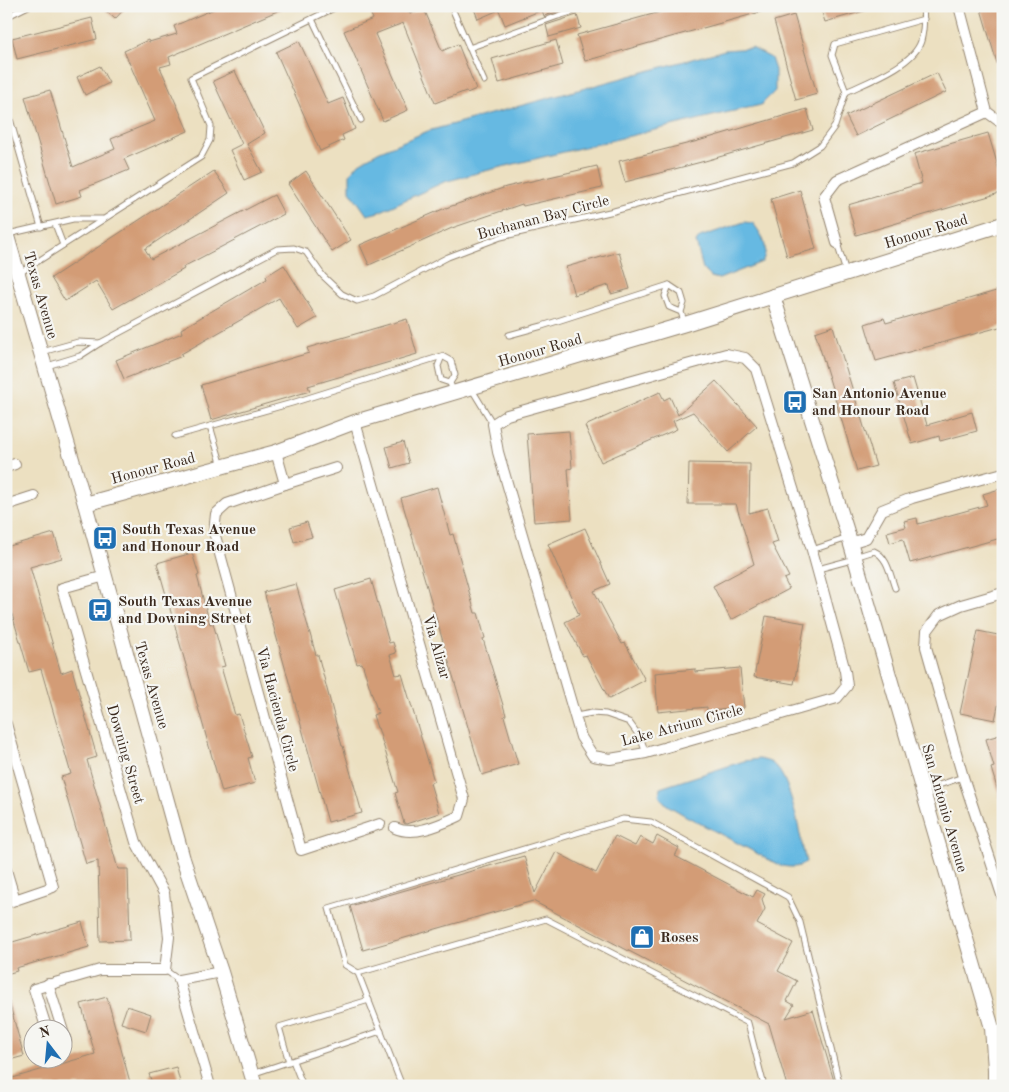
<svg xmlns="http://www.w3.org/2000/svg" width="1009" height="1092" viewBox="0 0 1009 1092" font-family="'Old Standard TT',serif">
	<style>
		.water { fill: #66b9e2; stroke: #507280 }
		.building { fill: #d39c76 }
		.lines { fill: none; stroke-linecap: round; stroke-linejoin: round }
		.lane-casing { stroke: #948570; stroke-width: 7 }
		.street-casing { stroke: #948570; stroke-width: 12 }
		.secondary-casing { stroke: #948570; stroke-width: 16 }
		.lane { stroke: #fff; stroke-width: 5 }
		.street { stroke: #fff; stroke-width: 10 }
		.secondary { stroke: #fff; stroke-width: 14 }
		.labels { text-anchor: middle; stroke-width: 4.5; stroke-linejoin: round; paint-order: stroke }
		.street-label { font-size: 15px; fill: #3b2a1e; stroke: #f6f6f2 }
		.poi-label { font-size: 15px; font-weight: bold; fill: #3b2a1e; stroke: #f6f6f2; text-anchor: start }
	</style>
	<rect width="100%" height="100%" fill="#f6f6f2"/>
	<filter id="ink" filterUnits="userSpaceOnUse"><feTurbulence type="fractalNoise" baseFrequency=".02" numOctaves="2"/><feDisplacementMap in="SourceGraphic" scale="10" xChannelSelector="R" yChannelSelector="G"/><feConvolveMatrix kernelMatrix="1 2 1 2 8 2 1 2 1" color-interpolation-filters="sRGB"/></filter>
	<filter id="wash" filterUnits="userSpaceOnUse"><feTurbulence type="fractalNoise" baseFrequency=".0096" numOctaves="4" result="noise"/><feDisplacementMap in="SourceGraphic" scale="20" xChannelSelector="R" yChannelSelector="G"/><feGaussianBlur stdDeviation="1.12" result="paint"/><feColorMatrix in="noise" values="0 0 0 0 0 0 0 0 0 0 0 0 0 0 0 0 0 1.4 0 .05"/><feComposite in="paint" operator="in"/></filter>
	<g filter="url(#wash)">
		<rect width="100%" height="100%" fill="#ece0c1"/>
		<!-- water -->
		<g class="water">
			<path d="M752 48 771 58 775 70V91L761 105 725 113 481 172 444 182 379 212 367 215 350 191V174L359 163 378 152 428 131 725 50Z"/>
			<path d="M744 222 753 223C762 235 770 247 762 262L719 279 711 277 703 269 696 242 700 237Z"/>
			<path d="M759 759C763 760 770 761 773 764 792 778 800 839 806 862 798 869 790 867 781 866L686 816 667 805 659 796 660 788 744 761Z"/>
		</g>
		<g id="blocks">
			<!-- building -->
			<g class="building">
				<path d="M101 6H127L115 19Z"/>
				<path d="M221 6H289L169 57 171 64 160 67 188 131 124 159 129 170 80 190 82 196 56 204 25 97 50 90 73 167 115 149 111 139 155 121 124 51 148 40 149 42 177 34 174 26Z"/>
				<path d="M378 6H406L410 14 424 9 442 51 458 44 476 89 467 93 466 91 435 103 403 23 375 34 408 110 383 121 344 31 373 19 369 10Z"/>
				<path d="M473 6H575L544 16 542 10 505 25 499 10 478 19Z"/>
				<path d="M682 6H770L771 9 585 61 577 35Z"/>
				<path d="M820 6H871V9L825 22Z"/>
				<path d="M980 6H1003V72L1000 73Z"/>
				<path d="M577 15 581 28 549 37 546 25Z"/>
				<path d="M794 15 817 94 796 100 774 21Z"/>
				<path d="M92 18 97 39 17 59 12 38Z"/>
				<path d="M556 40 563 65 499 83 492 59Z"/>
				<path d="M299 41 328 104 343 98 355 129 342 135 344 140 320 151 276 52Z"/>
				<path d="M100 66 109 83 85 95 77 77Z"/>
				<path d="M235 71 265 133 247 144 262 172 244 180 230 150 242 144 213 81Z"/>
				<path d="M937 73 946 92 856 136 846 116Z"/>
				<path d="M807 109 813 130 705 161 625 182 619 161 698 141Z"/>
				<path d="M988 133 1003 183V192L856 235 848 205 922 183 914 154Z"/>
				<path d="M597 166 602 188 523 206 522 204 452 228 369 265 360 245 443 209 506 187Z"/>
				<path d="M214 171 229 193 145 249 151 259 274 195 284 214 183 267 184 269 113 309 96 281 65 301 51 278Z"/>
				<path d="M306 171 351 240 332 252 288 184Z"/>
				<path d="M800 190 816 249 787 257 771 199Z"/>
				<path d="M619 252 630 289 611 294 609 285 574 295 566 267Z"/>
				<path d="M284 265 317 318 298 329 279 298 181 354 182 356 124 379 116 360 182 333 181 329 267 279 266 276Z"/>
				<path d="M1003 289V326L876 361 865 324 884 318 886 323Z"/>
				<path d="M407 319 417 354 308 386 310 391 211 420 201 385 309 353 307 348Z"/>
				<path d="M833 326 876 466 857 471 815 332Z"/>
				<path d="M913 378 927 425 972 412 977 431 940 441 939 436 912 444 894 383Z"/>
				<path d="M716 381 757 426 728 452 693 412 673 421 677 429 601 462 585 426 660 392 664 400 670 397 678 415Z"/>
				<path d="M569 431 572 468 568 469 572 519 534 522 527 434Z"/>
				<path d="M403 442 409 463 392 468 386 447Z"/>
				<path d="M689 463 750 464 749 513 768 508 778 542 772 544 789 577 784 579 789 589 731 620 713 586 754 564 736 504H688Z"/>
				<path d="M437 487 450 535 453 534 475 613H478L485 638 483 639 506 715 504 716 518 764 482 775 401 498Z"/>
				<path d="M1003 488V529L998 530 1001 538 910 563 903 539 890 543 887 532 906 527 904 521 917 518 918 524 987 505 983 494Z"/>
				<path d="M307 522 312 537 294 542 290 527Z"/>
				<path d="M585 528 610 584 594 591 622 644 625 643 645 680 609 699 586 655 583 656 565 622 579 615 548 544Z"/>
				<path d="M54 533 62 558 30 567 61 673 72 669 97 757 87 760 118 869H128L130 940 100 941 98 861 86 864 61 777 71 774 41 669 29 672 6 594V547Z"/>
				<path d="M192 553 199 575 197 576 210 624 213 623 225 666 221 667 235 715 239 714 252 757 248 758 255 783 222 792 157 563Z"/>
				<path d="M371 579 389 643 393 642 396 653 390 655 396 675 402 674 434 781 430 783 439 813 406 824 404 823 395 793 398 792 378 728H377L373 715 378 713 362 663 357 664 335 590Z"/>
				<path d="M296 584 316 655H318L342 746H343L362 813 328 822 264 592Z"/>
				<path d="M766 616 805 623 794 684 754 677Z"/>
				<path d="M978 631 1003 636V683L995 720 960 713Z"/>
				<path d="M740 668 744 708 707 711V707L658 712 655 673 695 669V672Z"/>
				<path d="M1003 734V797L1000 798 991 768 994 767 986 739Z"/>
				<path d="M615 836 635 846 640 837 653 844 657 836 679 848 675 856 753 897 757 890 765 894 762 899 765 909 757 924 793 943 778 971 797 981 787 1001 794 1005 786 1018 813 1010 834 1081 822 1084V1086H787L769 1024 533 901 363 950 350 906 524 856 535 893 556 852 596 873Z"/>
				<path d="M82 922 89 947 16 968 17 971 6 974V943H9Z"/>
				<path d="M107 997 131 1086H6V1080L95 1054 81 1004Z"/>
				<path d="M9 1002 24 1056 6 1061V1003Z"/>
				<path d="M127 1006 151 1014 146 1031 121 1023Z"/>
				<path d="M176 1067 181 1086H153L149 1074Z"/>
			</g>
		</g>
	</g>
	<g filter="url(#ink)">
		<use href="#blocks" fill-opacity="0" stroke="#948570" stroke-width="1"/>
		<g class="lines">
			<defs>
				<g id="lane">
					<path d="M10 6 25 7"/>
					<path d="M451 6 484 81"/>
					<path d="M6 17 28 6"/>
					<path d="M312 19 361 120"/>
					<path d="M469 48 558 16 591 6"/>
					<path d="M846 92 832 55 835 44 924 19"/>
					<path d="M6 105 41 227"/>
					<path d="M55 224 63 245"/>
					<path d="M8 234 73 219H102"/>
					<path d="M837 243 846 272"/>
					<path d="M18 274 201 157 210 140 211 126 191 78 338 6"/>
					<path d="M681 312 669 307 665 296 669 285 681 293 684 303 681 312 685 324"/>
					<path d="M509 335 542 326 669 285"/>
					<path d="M42 352 78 342 100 343"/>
					<path d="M47 366 80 356 100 343 277 249 294 248 306 252 323 276 342 294 357 301 374 296 448 257 501 237 614 211 793 163 820 146 835 126 846 92C867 82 914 65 921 41 924 30 924 17 923 6"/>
					<path d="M450 383 441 380 438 366 442 356 451 361 455 375 450 383 453 391"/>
					<path d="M471 388 493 424"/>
					<path d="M210 426 222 466"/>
					<path d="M175 436 292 403 442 356"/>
					<path d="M812 550 848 538"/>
					<path d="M855 557 874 551C888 557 890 575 895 588"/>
					<path d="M818 569 855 559"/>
					<path d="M576 716 592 713 606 714 629 722 640 737 646 753"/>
					<path d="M924 790 963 777"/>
					<path d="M165 970 179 980"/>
					<path d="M358 973 546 919 748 1023 764 1086"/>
					<path d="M992 1028H1003"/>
					<path d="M293 1061 303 1086"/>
					<path d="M289 1062 279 1027 369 1000"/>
					<path d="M252 1074 381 1031"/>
					<path d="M402 1086 358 973 345 965 329 908 623 819 651 822 788 897 800 922 840 1086"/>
				</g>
				<g id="street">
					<path d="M959 6 987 112 1003 124"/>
					<path d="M837 243 824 197 837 180 987 112"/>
					<path d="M726 354 745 358 756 369 812 550 845 671 847 686 837 698 646 753 610 759 593 756 581 737 498 452 493 424 507 415Z"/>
					<path d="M355 422 464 799 459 816C441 824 415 837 395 828"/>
					<path d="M276 452 285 484 227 504 216 514 214 532 301 850 380 824"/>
					<path d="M6 467 15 464"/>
					<path d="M285 484 336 468"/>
					<path d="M6 505 34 496"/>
					<path d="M850 543 866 538 882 510 912 498 1003 473"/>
					<path d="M1003 593 961 605 939 615 927 631 926 647 963 777 1003 898"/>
					<path d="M6 724 53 887 6 903"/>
					<path d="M6 870 15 900"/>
					<path d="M48 984 66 1041 62 1042"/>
					<path d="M47 1030 34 989 100 970H165L169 937 164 893 136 842 62 588 105 576"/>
					<path d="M210 1086 179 980 221 972"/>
				</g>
				<g id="secondary">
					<path d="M6 233 85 504 183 859 221 972 255 1086"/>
					<path d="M773 296 849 538 992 1028 995 1069V1086"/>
					<path d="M85 504 276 452 355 422 685 324 1003 224"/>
				</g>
			</defs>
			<!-- lane casing -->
			<use href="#lane" class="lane-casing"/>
			<!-- street casing -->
			<use href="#street" class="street-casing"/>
			<!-- secondary casing -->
			<use href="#secondary" class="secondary-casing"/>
			<!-- lane -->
			<use href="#lane" class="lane"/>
			<!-- street -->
			<use href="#street" class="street"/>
			<!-- secondary -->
			<use href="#secondary" class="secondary"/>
		</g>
	</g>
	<!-- icons -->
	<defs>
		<symbol id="bus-square" viewBox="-11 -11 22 22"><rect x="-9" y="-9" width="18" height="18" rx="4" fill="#1f6fb2" stroke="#f6f6f2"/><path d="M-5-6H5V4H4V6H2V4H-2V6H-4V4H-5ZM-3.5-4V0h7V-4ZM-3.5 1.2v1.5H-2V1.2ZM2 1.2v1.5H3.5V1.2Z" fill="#fff"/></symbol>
		<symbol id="shop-square" viewBox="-11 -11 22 22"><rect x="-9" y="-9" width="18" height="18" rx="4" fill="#1f6fb2" stroke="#f6f6f2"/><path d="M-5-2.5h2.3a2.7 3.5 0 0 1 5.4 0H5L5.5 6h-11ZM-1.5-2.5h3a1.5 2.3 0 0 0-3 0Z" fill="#fff"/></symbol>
	</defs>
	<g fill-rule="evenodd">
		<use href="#bus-square" x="781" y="388" width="28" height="28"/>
		<use href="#bus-square" x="91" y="524" width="28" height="28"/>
		<use href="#bus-square" x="86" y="596" width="28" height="28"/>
		<use href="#shop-square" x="628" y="923" width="28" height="28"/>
	</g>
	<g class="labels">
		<!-- street labels -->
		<g class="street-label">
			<text transform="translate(543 217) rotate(-15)" y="5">Buchanan Bay Circle</text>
			<text transform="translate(926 231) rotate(-17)" y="5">Honour Road</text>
			<text transform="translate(41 295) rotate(74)" y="5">Texas Avenue</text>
			<text transform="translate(540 350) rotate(-16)" y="5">Honour Road</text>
			<text transform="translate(153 468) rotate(-15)" y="5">Honour Road</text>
			<text transform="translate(437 647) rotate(74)" y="5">Via Alizar</text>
			<text transform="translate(152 685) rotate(74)" y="5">Texas Avenue</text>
			<text transform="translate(278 709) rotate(75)" y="5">Via Hacienda Circle</text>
			<text transform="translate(682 725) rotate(-15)" y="5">Lake Atrium Circle</text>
			<text transform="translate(126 754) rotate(74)" y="5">Downing Street</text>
			<text transform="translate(945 808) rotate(74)" y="5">San Antonio Avenue</text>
		</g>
		<!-- poi labels -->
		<g class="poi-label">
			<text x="812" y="398">San Antonio Avenue<tspan x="812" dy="17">and Honour Road</tspan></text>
			<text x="122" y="534">South Texas Avenue<tspan x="122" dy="17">and Honour Road</tspan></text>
			<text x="118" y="606">South Texas Avenue<tspan x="118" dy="17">and Downing Street</tspan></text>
			<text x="660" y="942">Roses</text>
		</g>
	</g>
	<!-- margin -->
	<rect width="1009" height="1092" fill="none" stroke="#f6f6f2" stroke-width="25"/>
	<!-- north arrow -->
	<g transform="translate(48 1044) rotate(344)"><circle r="24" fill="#f6f6f2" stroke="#aba49d"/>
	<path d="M0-4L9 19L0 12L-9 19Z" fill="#1f6fb2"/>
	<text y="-8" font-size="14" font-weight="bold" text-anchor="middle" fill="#3b2a1e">N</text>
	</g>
</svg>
